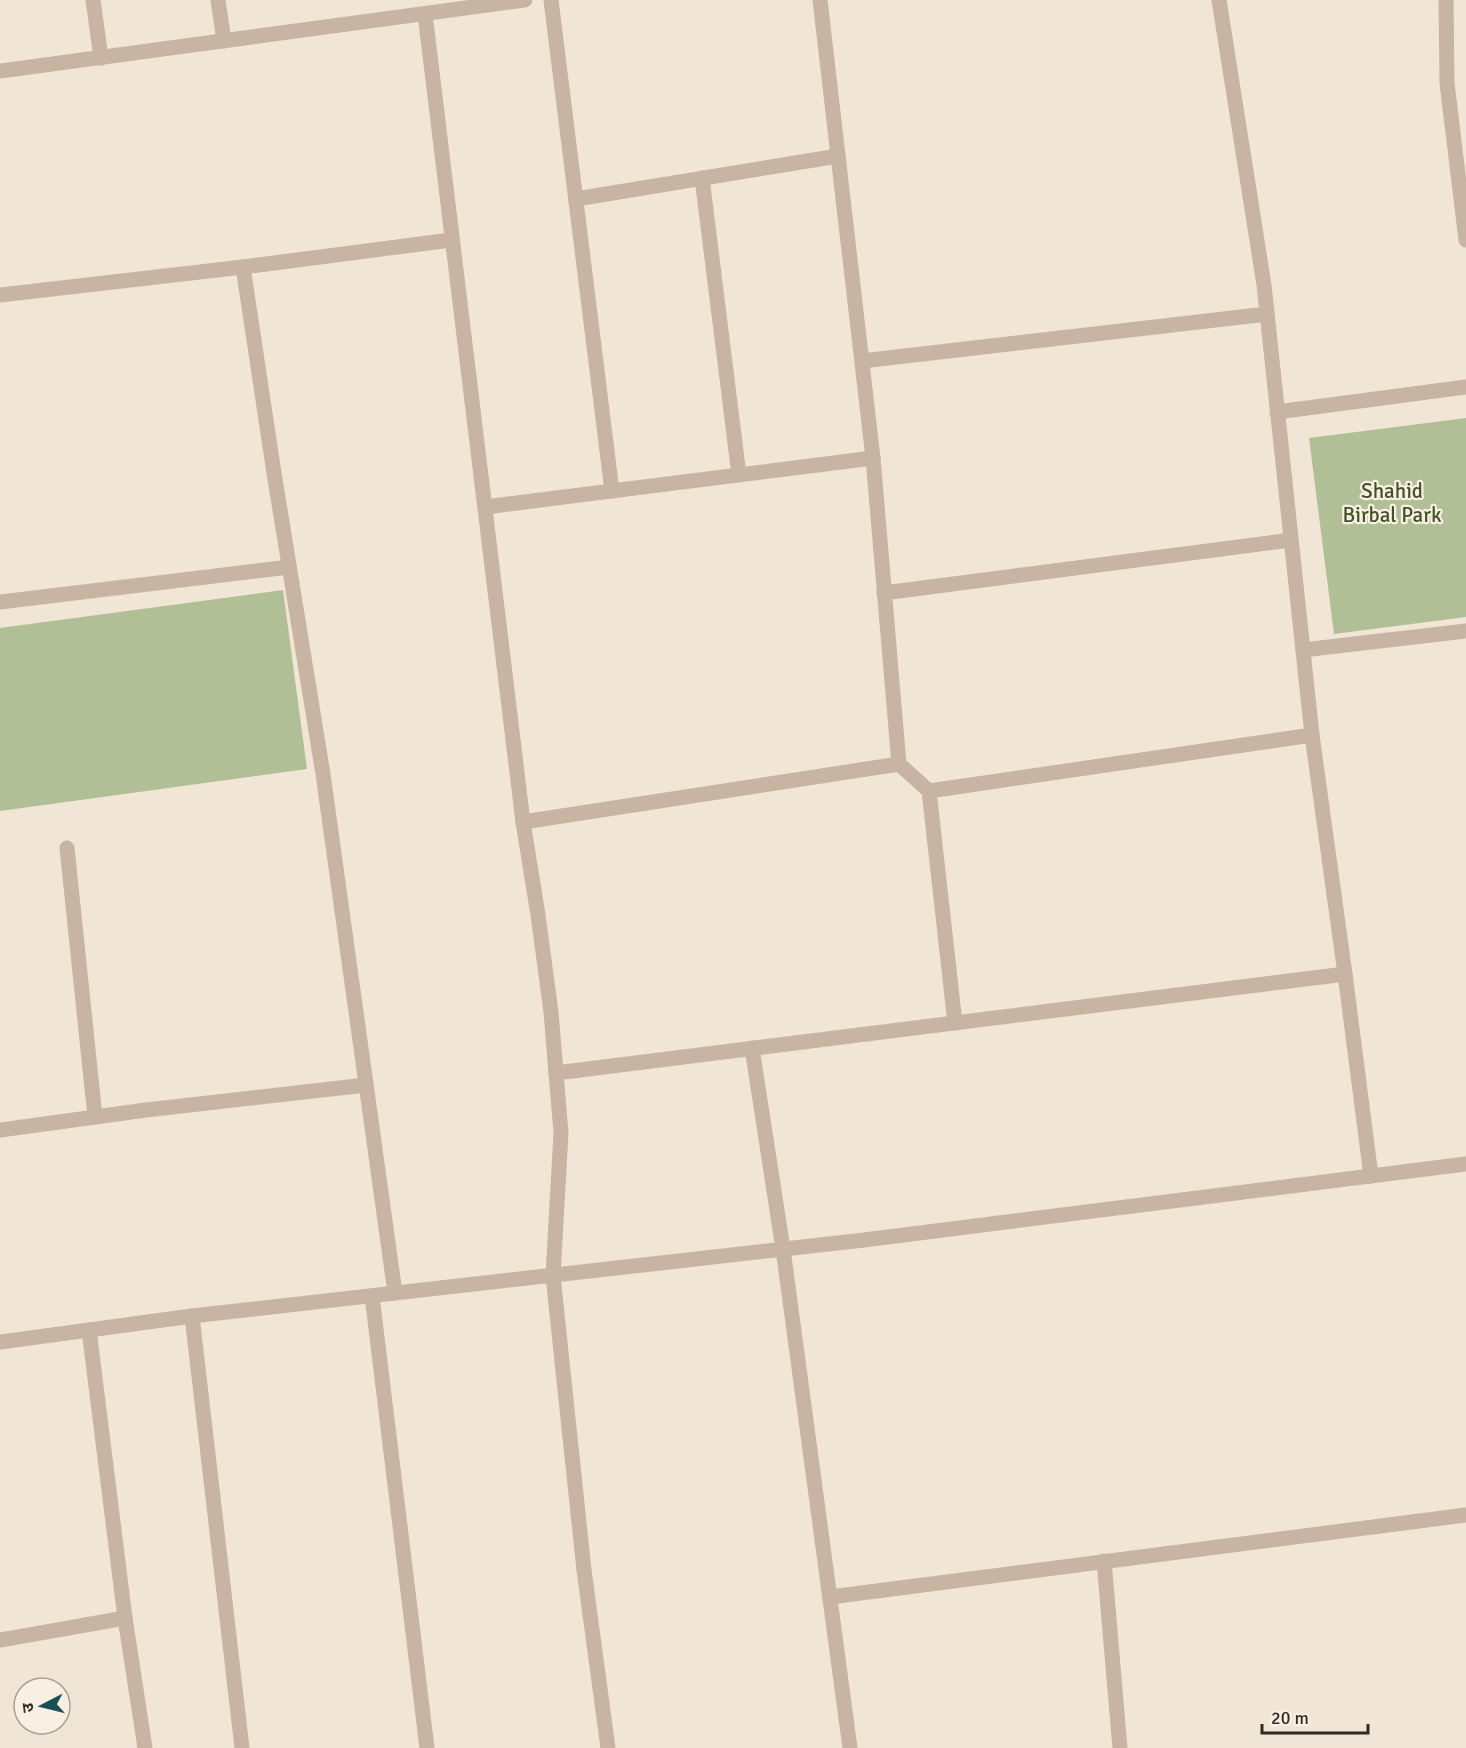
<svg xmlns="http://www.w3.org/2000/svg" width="1466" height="1748" viewBox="0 0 1466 1748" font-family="Signika,'Noto Sans Devanagari',sans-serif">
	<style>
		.green { fill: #b1bf96 }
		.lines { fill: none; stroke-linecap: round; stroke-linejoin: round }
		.minor { stroke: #c8b4a2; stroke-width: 15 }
		.labels { text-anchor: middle; stroke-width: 4.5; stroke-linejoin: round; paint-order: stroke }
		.park-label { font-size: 21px; fill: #425128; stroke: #f9efe2 }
	</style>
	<rect width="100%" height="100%" fill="#f1e5d6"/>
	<!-- green -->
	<g class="green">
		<path d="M1466 418V617L1334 634 1309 438Z"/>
		<path d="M283 590 307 769 0 811V628Z"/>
	</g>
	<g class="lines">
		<!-- minor -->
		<g class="minor">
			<path d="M93 0 101 58"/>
			<path d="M218 0 224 41"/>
			<path d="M551 0 612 491"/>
			<path d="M1446 0 1447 83 1466 240"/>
			<path d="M425 14 523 822 538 915 551 1012 561 1133 553 1276 584 1570 608 1748"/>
			<path d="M0 71 525 0"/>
			<path d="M702 178 739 475"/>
			<path d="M576 199 838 156"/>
			<path d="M243 267 274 473 323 774 395 1293"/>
			<path d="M0 295 243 267 451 240"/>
			<path d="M862 361 1267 314"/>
			<path d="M1277 412 1466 387"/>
			<path d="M873 458 899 764"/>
			<path d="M485 507 873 458 820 0"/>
			<path d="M884 593 1291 540"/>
			<path d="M0 602 289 567"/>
			<path d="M1303 650 1466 631"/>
			<path d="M1312 735 1345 974"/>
			<path d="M929 791 955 1023"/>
			<path d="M523 822 899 764 929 791 1312 735 1264 285 1219 0"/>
			<path d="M67 848 95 1117"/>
			<path d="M752 1048 783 1249 850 1748"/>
			<path d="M556 1073 1345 974 1371 1176"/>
			<path d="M0 1130 146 1110 366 1085"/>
			<path d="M372 1296 427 1748"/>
			<path d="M192 1316 242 1748"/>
			<path d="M89 1330 125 1618"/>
			<path d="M0 1342 192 1316 864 1240 1466 1164"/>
			<path d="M1104 1561 1120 1748"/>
			<path d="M830 1597 1466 1515"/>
			<path d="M0 1640 125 1618 145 1748"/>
		</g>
	</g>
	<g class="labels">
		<!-- park labels -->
		<g class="park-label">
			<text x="1392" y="498">Shahid<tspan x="1392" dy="24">Birbal Park</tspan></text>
		</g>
	</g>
	<!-- north arrow -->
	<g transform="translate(42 1706) rotate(263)"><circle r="28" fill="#f9efe2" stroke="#aaa096" stroke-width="1.5"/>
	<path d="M0-4.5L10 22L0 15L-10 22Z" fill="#1a5055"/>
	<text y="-9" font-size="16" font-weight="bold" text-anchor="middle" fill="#332925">उ</text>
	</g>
	<!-- scale -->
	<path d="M1262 1724v9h106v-9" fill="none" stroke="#332925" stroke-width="3"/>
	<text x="1271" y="1724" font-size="18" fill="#332925" stroke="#f9efe2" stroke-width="4.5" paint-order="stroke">20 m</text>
</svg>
